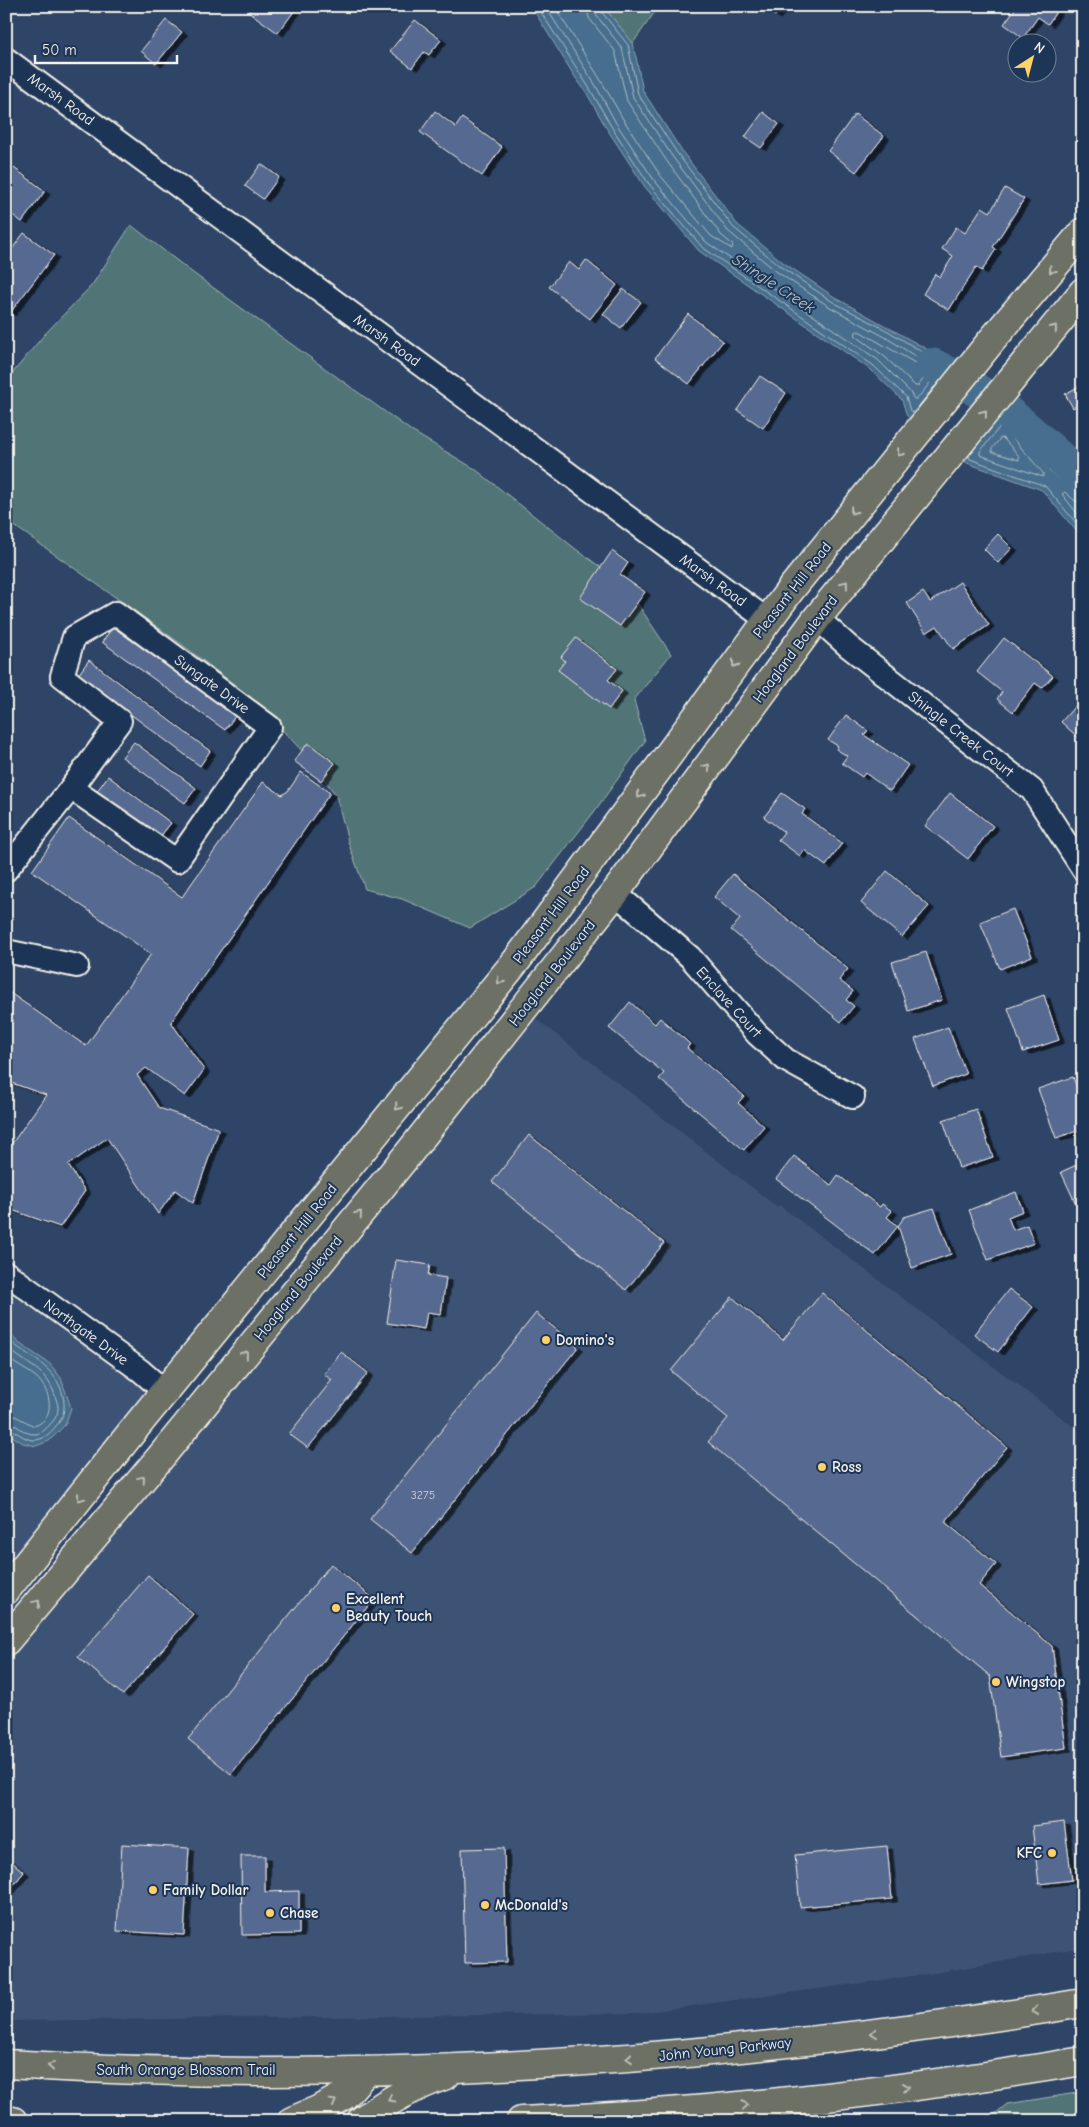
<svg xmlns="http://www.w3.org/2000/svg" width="1089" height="2127" viewBox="0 0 1089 2127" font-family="'Comic Neue',sans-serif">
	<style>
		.built { fill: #3e5376 }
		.green { fill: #517576; stroke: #a2b3af }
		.water { fill: #466e8e; stroke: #8ca2b2 }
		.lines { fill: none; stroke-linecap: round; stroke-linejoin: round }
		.shore { stroke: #aebdc4; stroke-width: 1 }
		.river { stroke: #466e8e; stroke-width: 34 }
		.building { fill: #576990; stroke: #f4f1e8; filter: url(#shadow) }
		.minor-casing { stroke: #f4f1e8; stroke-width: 26 }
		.major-casing { stroke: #f4f1e8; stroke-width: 31 }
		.highway-casing { stroke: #f4f1e8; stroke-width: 31 }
		.minor { stroke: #1d3557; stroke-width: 22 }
		.major { stroke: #6c7065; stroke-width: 28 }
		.highway { stroke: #6c7065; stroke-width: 28 }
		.oneway { stroke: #bebdb4 }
		.poi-dot { fill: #ffd166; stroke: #1d3557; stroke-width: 2 }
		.labels { text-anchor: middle; stroke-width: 4; stroke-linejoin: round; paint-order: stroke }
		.number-label { font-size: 12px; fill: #cdcfd2 }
		.street-label { font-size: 15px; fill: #f4f1e8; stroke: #1d3557 }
		.poi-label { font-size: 15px; font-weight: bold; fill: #f4f1e8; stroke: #1d3557; text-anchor: start }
		.water-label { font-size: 16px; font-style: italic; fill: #b7c3c8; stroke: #1d3557 }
	</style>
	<defs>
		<filter id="shadow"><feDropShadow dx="5.5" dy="3" stdDeviation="0" flood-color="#0009"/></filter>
	</defs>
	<rect width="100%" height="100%" fill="#2e4568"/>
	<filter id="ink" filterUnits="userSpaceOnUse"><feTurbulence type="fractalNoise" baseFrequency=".02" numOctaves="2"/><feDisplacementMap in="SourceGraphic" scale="10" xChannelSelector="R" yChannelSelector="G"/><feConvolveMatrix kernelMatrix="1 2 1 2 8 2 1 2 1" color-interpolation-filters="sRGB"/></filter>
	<g filter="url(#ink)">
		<!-- built -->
		<g class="built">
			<path d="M531 1015 777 1207 779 1205 1083 1434V1947L942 1972 640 2013 6 2021V1657Z"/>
			<path d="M6 1287 150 1394 6 1574Z"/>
		</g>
		<!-- green -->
		<g class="green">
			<path d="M603 6H659L633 43Z"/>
			<path d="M131 225 193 273 413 432 475 469 577 550 625 585 671 654 634 700 645 741 594 812 536 887 470 928 402 899 365 889 349 845 336 795 303 752 253 699 180 643 6 520V381L44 335 92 285Z"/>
			<path d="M1083 2092V2121H986L1007 2104Z"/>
		</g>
		<!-- water -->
		<g class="water">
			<path d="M531 6H603L633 43 643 91 681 150 737 224 784 263 836 298 932 352 955 370 913 421 907 416 902 400 871 370 699 251 645 187 607 129 586 92 575 77Z"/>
			<path d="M1001 409 1020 428 1052 467 1083 493V539L1042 490 967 463 961 457Z"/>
			<path d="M6 1331 20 1344 50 1364 61 1378 71 1408 65 1425 49 1441 36 1446 23 1443 6 1432Z"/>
		</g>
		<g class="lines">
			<!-- shore -->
			<g class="shore">
				<path d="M537 6 590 89 611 126 649 184 702 247 874 366 906 397 910 411 914 412 946 372 947 369 929 356 888 331 833 302 781 267 733 227 677 153 638 94 628 45 601 11 600 6"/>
				<path d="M545 6 596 86 616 123 654 180 706 242 878 360 910 392 914 399H917L938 373 937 370 885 337 830 307 777 272 728 231 672 156 633 97 622 48 596 15 593 6"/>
				<path d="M554 6 602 82 623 119 660 175 711 236 732 249 733 245 721 235 666 160 627 101 615 51 589 18 586 6"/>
				<path d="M856 332 859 331 922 367 927 372V374L918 386H915L884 356 856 336Z"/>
				<path d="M1000 418H1003L1048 470 1078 495 1083 496"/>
				<path d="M1000 427H1003L1043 473V477L980 455V452Z"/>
				<path d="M1001 438 1004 439 1019 456V460L992 452V449Z"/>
				<path d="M969 455 970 459 1045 486 1083 531"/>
				<path d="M1083 502 1075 501 1065 492 1062 494 1083 521"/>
				<path d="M6 1337C18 1350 34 1356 46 1368 62 1381 72 1410 56 1426 50 1433 44 1440 34 1440 23 1440 17 1430 6 1428"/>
				<path d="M6 1346C26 1366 48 1368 56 1399 59 1407 59 1414 53 1421 49 1426 42 1434 35 1434 24 1435 17 1423 6 1422"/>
				<path d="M6 1357C16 1365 27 1370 36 1377 51 1390 57 1419 34 1426L15 1416 6 1415"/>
			</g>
			<!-- river -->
			<path class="river" d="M932 365C991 392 1036 436 1083 479"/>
		</g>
		<!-- building -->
		<g class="building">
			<path d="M253 6H298L278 33 249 12Z"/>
			<path d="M763 6H783L775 16Z"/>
			<path d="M1017 6H1060L1048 24 1038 17 1023 38 1004 24Z"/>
			<path d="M166 20 182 32 156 64 141 51Z"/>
			<path d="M415 20 441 40 429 55 424 52 412 68 390 51Z"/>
			<path d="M435 111 456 127 462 118 502 147 482 176 420 132Z"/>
			<path d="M763 112 779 124 761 148 745 137Z"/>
			<path d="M855 114 884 136 856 172 828 151Z"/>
			<path d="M6 162 45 191 22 222 6 210Z"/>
			<path d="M261 164 279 177 263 199 245 186Z"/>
			<path d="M1005 188 1024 199 993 247 996 249 982 271 976 267 949 310 923 294 935 274 940 277 953 256 942 249 956 227 965 233 982 207 990 212Z"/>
			<path d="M24 233 54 255 10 313 6 310V257Z"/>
			<path d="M586 260 617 285 590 319 549 287 569 262 579 270Z"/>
			<path d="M623 289 641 302 621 328 603 314Z"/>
			<path d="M688 314 723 341 689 384 655 358Z"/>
			<path d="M760 376 786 393 763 428 737 410Z"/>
			<path d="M1083 384V402L1073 408 1065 394Z"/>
			<path d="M998 534 1012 548 998 563 984 549Z"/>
			<path d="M612 551 628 563 620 575 645 592 620 626 580 598Z"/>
			<path d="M960 582 989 625 953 649 937 626 926 633 907 603 923 592 930 602Z"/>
			<path d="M113 627 236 715 225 730 102 642Z"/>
			<path d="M576 638 617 669 608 680 622 691 609 709 558 670 565 661 561 657Z"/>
			<path d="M1004 638 1053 676 1042 688 1035 683 1013 712 997 699 1002 692 977 672Z"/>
			<path d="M89 660 210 751 200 766 78 675Z"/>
			<path d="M1083 697V742L1061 722Z"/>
			<path d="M846 715 868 731 864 735 908 765 890 791 865 773 862 777 842 763 847 756 836 749 838 746 828 740Z"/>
			<path d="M134 742 196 788 185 803 122 757Z"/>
			<path d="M308 743 335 763 321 781 294 761Z"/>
			<path d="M301 772 330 793 171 1022 204 1070 185 1096 146 1068 137 1075 159 1108 219 1129 193 1203 175 1190 158 1214 107 1138 68 1165 85 1191 60 1227 6 1208V1152L46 1095 6 1081V990L86 1046 151 954 32 871 69 818 182 897 263 782 282 795 288 791Z"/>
			<path d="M108 776 171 823 159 838 97 791Z"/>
			<path d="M782 793 805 809 802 814 842 843 826 866 804 850 800 856 778 840 784 832 764 817Z"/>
			<path d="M950 793 993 826 968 859 925 826Z"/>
			<path d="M887 871 929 906 902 937 861 903Z"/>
			<path d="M733 874 848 969 839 980 853 991 846 1000 854 1006 841 1022 731 930 740 919 714 897Z"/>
			<path d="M1013 909 1032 956 1000 969 980 922Z"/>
			<path d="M926 952 942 1000 908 1011 892 962Z"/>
			<path d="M1044 995 1059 1040 1023 1052 1008 1008Z"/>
			<path d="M630 1002 655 1024 660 1018 690 1044 687 1048 744 1096 738 1103 764 1126 744 1150 659 1079 664 1073 609 1028Z"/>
			<path d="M948 1027 966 1074 933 1086 915 1039Z"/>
			<path d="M1073 1077 1083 1105V1129L1056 1138 1038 1089Z"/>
			<path d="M976 1109 993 1157 959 1168 943 1120Z"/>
			<path d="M529 1135 664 1243 626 1290 492 1182Z"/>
			<path d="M794 1156 831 1185 838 1175 880 1207 882 1204 892 1211 887 1217 898 1226 875 1255 776 1179Z"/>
			<path d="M1083 1162V1219L1061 1172Z"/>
			<path d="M1016 1192 1023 1211 1008 1217 1013 1230 1027 1225 1034 1243 988 1260 969 1210Z"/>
			<path d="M934 1208 951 1254 912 1268 898 1226 904 1217Z"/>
			<path d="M396 1260 430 1265 428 1275 446 1278 441 1314 427 1312 424 1329 387 1323Z"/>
			<path d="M1009 1289 1033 1307 998 1352 974 1334Z"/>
			<path d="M822 1293 1007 1447 945 1522 996 1564 979 1585 1052 1646 1066 1748 1001 1757 990 1676 708 1442 728 1418 671 1371 732 1297 783 1340Z"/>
			<path d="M536 1313 578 1347 412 1553 370 1519Z"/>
			<path d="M341 1352 368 1373 308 1448 289 1434 332 1380 324 1374Z"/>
			<path d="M331 1564 374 1599 231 1774 188 1739Z"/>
			<path d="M148 1575 193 1614 123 1695 78 1657Z"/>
			<path d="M1064 1822 1072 1880 1039 1884 1032 1826Z"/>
			<path d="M122 1844 189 1848 184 1935 117 1931Z"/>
			<path d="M887 1846 892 1899 800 1907 795 1855Z"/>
			<path d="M504 1848 507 1962 465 1963 462 1849Z"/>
			<path d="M241 1856H265V1892L299 1891V1934L242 1935Z"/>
			<path d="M6 1857 24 1872 6 1894Z"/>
		</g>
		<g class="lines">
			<defs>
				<g id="minor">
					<path d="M6 59 767 620"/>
					<path d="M817 618 848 646 1032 790 1083 869"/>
					<path d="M6 870 71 788 120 721 62 676 74 637 116 613 270 727 177 861 71 788"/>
					<path d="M615 893 690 957 757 1034 786 1060 853 1097"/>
					<path d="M6 951 77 966"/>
					<path d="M6 1273 141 1371 165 1392"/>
				</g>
				<g id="major">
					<path d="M6 1590 135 1428 517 960 791 589 992 340 1083 232"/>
					<path d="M6 1641 159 1459 409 1153 615 893 817 618 1083 292"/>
				</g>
				<g id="highway">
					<path d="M6 2064C366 2086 728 2061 1083 2003"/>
					<path d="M6 2120 13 2121"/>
					<path d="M292 2121 318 2110 345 2095 366 2071"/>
					<path d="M361 2121C389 2100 413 2087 446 2075"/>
					<path d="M521 2121C709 2113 898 2092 1083 2061"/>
				</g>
			</defs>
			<!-- minor casing -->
			<use href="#minor" class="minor-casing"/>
			<!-- major casing -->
			<use href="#major" class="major-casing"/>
			<!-- highway casing -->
			<use href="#highway" class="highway-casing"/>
			<!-- minor -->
			<use href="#minor" class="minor"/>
			<!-- major -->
			<use href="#major" class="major"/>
			<!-- highway -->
			<use href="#highway" class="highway"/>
		</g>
		<!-- one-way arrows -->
		<defs><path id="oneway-chevron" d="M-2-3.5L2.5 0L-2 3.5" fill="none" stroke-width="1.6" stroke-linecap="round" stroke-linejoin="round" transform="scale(1.25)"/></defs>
		<g class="oneway">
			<use href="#oneway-chevron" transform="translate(1052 270) rotate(130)"/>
			<use href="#oneway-chevron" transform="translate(1054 328) rotate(-51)"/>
			<use href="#oneway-chevron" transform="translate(984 413) rotate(-51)"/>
			<use href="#oneway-chevron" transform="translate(900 453) rotate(129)"/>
			<use href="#oneway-chevron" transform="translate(853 511) rotate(129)"/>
			<use href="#oneway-chevron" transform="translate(845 584) rotate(-51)"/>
			<use href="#oneway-chevron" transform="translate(735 664) rotate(126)"/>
			<use href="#oneway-chevron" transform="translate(707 767) rotate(-54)"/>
			<use href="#oneway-chevron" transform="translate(640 795) rotate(126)"/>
			<use href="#oneway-chevron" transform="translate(500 981) rotate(129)"/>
			<use href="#oneway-chevron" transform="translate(398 1107) rotate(129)"/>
			<use href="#oneway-chevron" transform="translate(359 1214) rotate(-51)"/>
			<use href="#oneway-chevron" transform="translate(245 1354) rotate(-51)"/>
			<use href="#oneway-chevron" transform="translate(142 1479) rotate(-50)"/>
			<use href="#oneway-chevron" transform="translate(80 1498) rotate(128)"/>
			<use href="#oneway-chevron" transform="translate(37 1603) rotate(-50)"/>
			<use href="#oneway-chevron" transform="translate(1035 2011) rotate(171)"/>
			<use href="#oneway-chevron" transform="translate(874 2033) rotate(173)"/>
			<use href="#oneway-chevron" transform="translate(629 2058) rotate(175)"/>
			<use href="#oneway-chevron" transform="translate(51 2066) rotate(-176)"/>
			<use href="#oneway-chevron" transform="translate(906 2087) rotate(-7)"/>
			<use href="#oneway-chevron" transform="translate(391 2099) rotate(150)"/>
			<use href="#oneway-chevron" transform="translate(333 2102) rotate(-29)"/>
			<use href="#oneway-chevron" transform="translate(745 2105) rotate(-6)"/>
		</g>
	</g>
	<!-- markers -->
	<g class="poi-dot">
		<circle cx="546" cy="1340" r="5"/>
		<circle cx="822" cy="1467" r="5"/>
		<circle cx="336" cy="1608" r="5"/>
		<circle cx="996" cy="1682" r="5"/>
		<circle cx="1052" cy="1853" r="5"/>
		<circle cx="153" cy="1890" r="5"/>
		<circle cx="485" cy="1905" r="5"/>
		<circle cx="270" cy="1913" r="5"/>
	</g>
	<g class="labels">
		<!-- number labels -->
		<g class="number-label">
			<text x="423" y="1499">3275</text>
		</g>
		<!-- street labels -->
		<g class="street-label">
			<text transform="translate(61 99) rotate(36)" y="5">Marsh Road</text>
			<text transform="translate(387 340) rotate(36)" y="5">Marsh Road</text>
			<text transform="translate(713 580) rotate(36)" y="5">Marsh Road</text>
			<text transform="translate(792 590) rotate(-52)" y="5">Pleasant Hill Road</text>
			<text transform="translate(795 649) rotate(-53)" y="5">Hoagland Boulevard</text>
			<text transform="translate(212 684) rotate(36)" y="5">Sungate Drive</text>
			<text transform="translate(961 734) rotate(38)" y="5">Shingle Creek Court</text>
			<text transform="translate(551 915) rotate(-53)" y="5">Pleasant Hill Road</text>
			<text transform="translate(552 973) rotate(-52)" y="5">Hoagland Boulevard</text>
			<text transform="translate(729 1002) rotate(48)" y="5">Enclave Court</text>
			<text transform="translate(297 1231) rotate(-51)" y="5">Pleasant Hill Road</text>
			<text transform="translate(298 1288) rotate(-51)" y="5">Hoagland Boulevard</text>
			<text transform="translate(86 1332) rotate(36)" y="5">Northgate Drive</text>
			<text transform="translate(725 2049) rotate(-6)" y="5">John Young Parkway</text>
			<text x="186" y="2075">South Orange Blossom Trail</text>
		</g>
		<!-- poi labels -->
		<g class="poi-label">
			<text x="556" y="1345">Domino's</text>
			<text x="832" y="1472">Ross</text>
			<text x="346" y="1604">Excellent<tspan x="346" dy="17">Beauty Touch</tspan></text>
			<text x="1006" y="1687">Wingstop</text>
			<text x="1042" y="1858" text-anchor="end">KFC</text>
			<text x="163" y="1895">Family Dollar</text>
			<text x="495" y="1910">McDonald's</text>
			<text x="280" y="1918">Chase</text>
		</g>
		<!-- water labels -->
		<g class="water-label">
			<text transform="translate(774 283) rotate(33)" y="6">Shingle Creek</text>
		</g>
	</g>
	<!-- margin -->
	<rect width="1089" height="2127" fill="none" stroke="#1d3557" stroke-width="25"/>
	<rect x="12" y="12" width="1064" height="2102" fill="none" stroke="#f4f1e8" stroke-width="2" filter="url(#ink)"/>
	<!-- north arrow -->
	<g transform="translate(1032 58) rotate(36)"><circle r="24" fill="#1d3557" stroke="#738091"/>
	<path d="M0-4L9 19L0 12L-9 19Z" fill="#ffd166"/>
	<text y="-8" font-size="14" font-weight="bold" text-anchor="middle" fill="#f4f1e8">N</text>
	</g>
	<!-- scale -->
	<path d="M35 55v8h142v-8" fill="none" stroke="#f4f1e8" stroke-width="2.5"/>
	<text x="42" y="55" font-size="15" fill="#f4f1e8" stroke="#1d3557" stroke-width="4" paint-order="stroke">50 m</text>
</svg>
